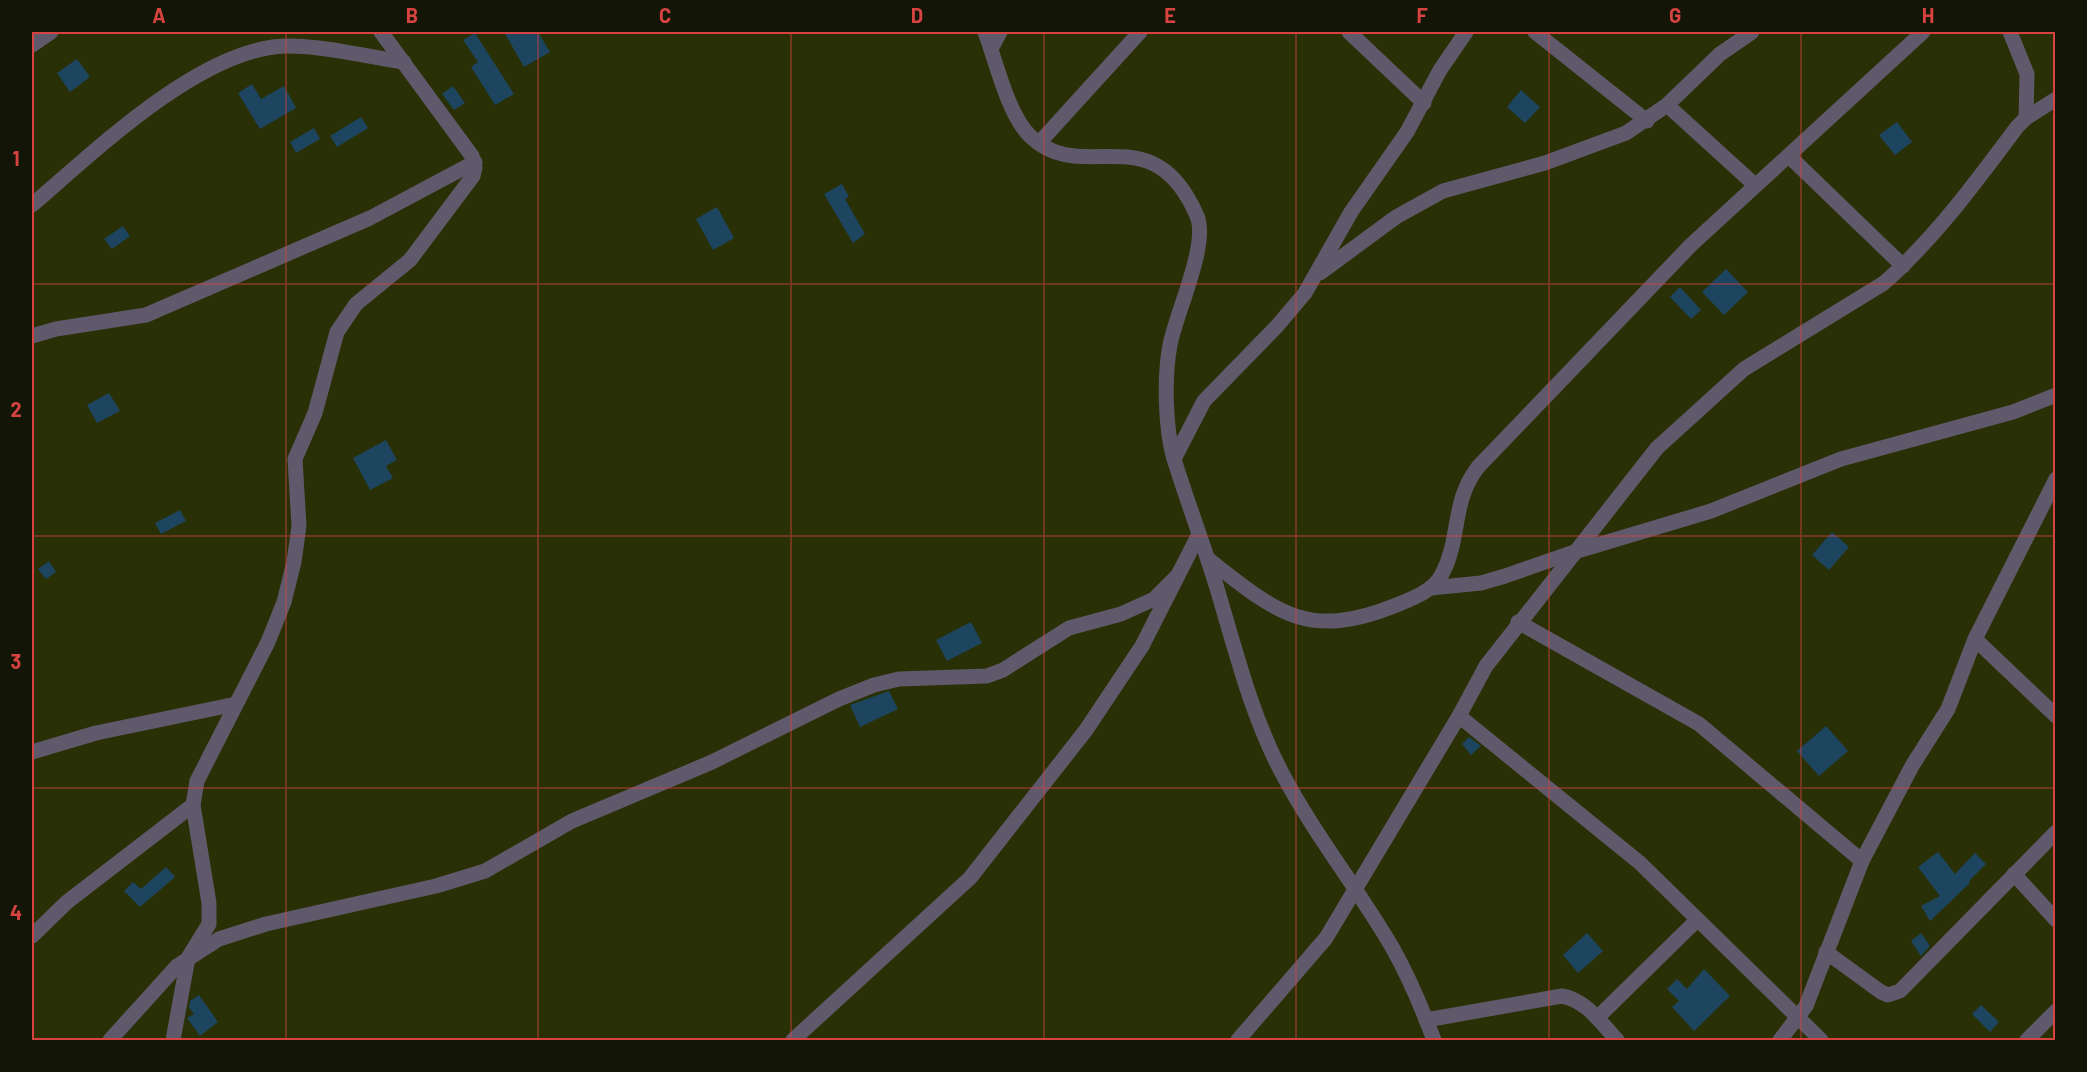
<svg xmlns="http://www.w3.org/2000/svg" width="2087" height="1072" viewBox="0 0 2087 1072" font-family="Barlow,sans-serif">
	<style>
		.building { fill: #1d455f }
		.lines { fill: none; stroke-linecap: round; stroke-linejoin: round }
		.minor { stroke: #5f596b; stroke-width: 15 }
		.grid { fill: none; stroke: #d64340; stroke-width: 1.5; stroke-opacity: 0.55 }
		.neatline { fill: none; stroke: #d64340; stroke-width: 2 }
		.grid-label { font-size: 20px; text-anchor: middle; font-weight: bold; fill: #d64340 }
	</style>
	<rect width="100%" height="100%" fill="#293005"/>
	<!-- building -->
	<g class="building">
		<path d="M504 32H538L550 52 524 67Z"/>
		<path d="M475 33 514 94 495 105 471 67 478 62 463 40Z"/>
		<path d="M77 59 90 77 70 92 57 73Z"/>
		<path d="M252 84 261 99 284 86 296 108 260 129 238 93Z"/>
		<path d="M453 86 465 103 454 110 442 94Z"/>
		<path d="M1521 90 1540 107 1525 123 1507 107Z"/>
		<path d="M361 117 368 128 337 147 330 136Z"/>
		<path d="M1897 122 1912 142 1895 155 1879 135Z"/>
		<path d="M314 128 320 139 296 153 290 142Z"/>
		<path d="M842 184 849 197 845 199 865 234 853 243 824 194Z"/>
		<path d="M717 207 734 238 713 250 696 219Z"/>
		<path d="M123 226 130 236 112 249 104 239Z"/>
		<path d="M1726 269 1748 292 1724 315 1702 292Z"/>
		<path d="M1680 287 1701 310 1691 319 1670 297Z"/>
		<path d="M109 393 120 411 97 423 87 405Z"/>
		<path d="M386 440 397 460 386 466 393 478 370 490 353 458Z"/>
		<path d="M180 510 186 521 161 534 155 523Z"/>
		<path d="M1832 532 1849 547 1829 570 1812 555Z"/>
		<path d="M49 561 56 572 46 579 38 569Z"/>
		<path d="M971 622 982 643 947 661 936 640Z"/>
		<path d="M889 691 898 709 860 727 850 705Z"/>
		<path d="M1826 726 1848 751 1819 776 1797 751Z"/>
		<path d="M1469 737 1481 746 1471 755 1462 744Z"/>
		<path d="M1938 852 1955 874 1975 853 1986 864 1969 881 1970 883 1930 921 1921 906 1940 896 1918 867Z"/>
		<path d="M166 867 175 877 140 907 124 891 133 882 141 889Z"/>
		<path d="M1587 933 1603 951 1578 973 1563 955Z"/>
		<path d="M1921 933 1930 946 1921 956 1911 941Z"/>
		<path d="M1704 969 1730 996 1694 1031 1672 1007 1679 1001 1667 989 1677 979 1687 989Z"/>
		<path d="M199 995 218 1022 200 1036 187 1018 194 1014 189 1007 190 1001Z"/>
		<path d="M1981 1005 1999 1022 1990 1032 1972 1014Z"/>
	</g>
	<g class="lines">
		<!-- minor -->
		<g class="minor">
			<path d="M985 32C996 61 1008 115 1030 136 1083 188 1152 112 1197 216 1209 244 1176 313 1170 345 1164 376 1165 428 1174 459 1187 501 1203 543 1216 585 1235 648 1251 715 1282 773 1314 834 1357 887 1392 947 1409 977 1422 1008 1434 1040"/>
			<path d="M1349 32 1424 103"/>
			<path d="M1535 32 1647 121"/>
			<path d="M2010 32 2027 74 2026 118"/>
			<path d="M32 45 51 32"/>
			<path d="M991 49 1000 32"/>
			<path d="M1667 105 1755 185"/>
			<path d="M1039 143 1140 32"/>
			<path d="M1789 156 1903 266"/>
			<path d="M32 205C94 152 191 58 273 47 309 42 367 57 404 62"/>
			<path d="M1320 273 1396 217 1443 191 1545 163 1626 133 1667 105 1720 54 1752 32"/>
			<path d="M32 336 56 329 146 315 370 218 475 162"/>
			<path d="M1174 459 1204 401 1278 325 1305 293 1351 212 1407 132 1440 70 1466 32"/>
			<path d="M1208 559C1275 611 1306 641 1394 606 1411 599 1433 592 1442 574 1461 539 1451 502 1478 467L1691 245 1923 32"/>
			<path d="M1431 588 1481 583 1505 576 1574 552 1711 511 1841 459 2013 412 2056 395"/>
			<path d="M1518 622 1699 724 1862 861"/>
			<path d="M1975 639 2056 716"/>
			<path d="M1459 716 1640 863 1821 1040"/>
			<path d="M32 752 96 733 236 704"/>
			<path d="M2014 874 2056 920"/>
			<path d="M32 936 67 902 193 805"/>
			<path d="M1826 952 1881 992 1888 995 1900 991 2056 832"/>
			<path d="M1597 1018 1697 920"/>
			<path d="M1426 1020 1562 996C1586 1000 1602 1024 1617 1040"/>
			<path d="M110 1040 177 966 219 939 266 924 436 886 485 871 572 821 712 762 839 699 874 685 899 679 987 676 1003 670 1069 628 1121 614 1154 599 1178 575"/>
			<path d="M173 1040 188 958 209 924V903L193 805 197 781 268 642 284 602 294 562 299 526 295 459 315 413 337 332 356 304 410 260 473 176 475 168 472 156 381 32"/>
			<path d="M793 1040 970 878 1086 730 1142 646 1199 534"/>
			<path d="M1238 1040 1326 938 1459 716 1486 666 1657 448 1744 369 1884 283C1935 238 1976 182 2017 127L2026 118 2056 99"/>
			<path d="M1780 1040 1806 1006 1862 861 1912 766 1948 709 1975 639 2056 479"/>
			<path d="M2027 1040 2056 1011"/>
		</g>
	</g>
	<!-- grid -->
	<path class="grid" d="M286 32V1040M538 32V1040M791 32V1040M1044 32V1040M1296 32V1040M1549 32V1040M1801 32V1040M32 284H2056M32 536H2056M32 788H2056"/>
	<!-- border -->
	<rect width="2087" height="1072" fill="none" stroke="#131606" stroke-width="66"/>
	<rect x="33" y="33" width="2021" height="1006" class="neatline"/>
	<g class="grid-label">
		<text x="159" y="23">A</text>
		<text x="412" y="23">B</text>
		<text x="665" y="23">C</text>
		<text x="917" y="23">D</text>
		<text x="1170" y="23">E</text>
		<text x="1422" y="23">F</text>
		<text x="1675" y="23">G</text>
		<text x="1928" y="23">H</text>
		<text x="16" y="166">1</text>
		<text x="16" y="417">2</text>
		<text x="16" y="669">3</text>
		<text x="16" y="920">4</text>
	</g>
</svg>
